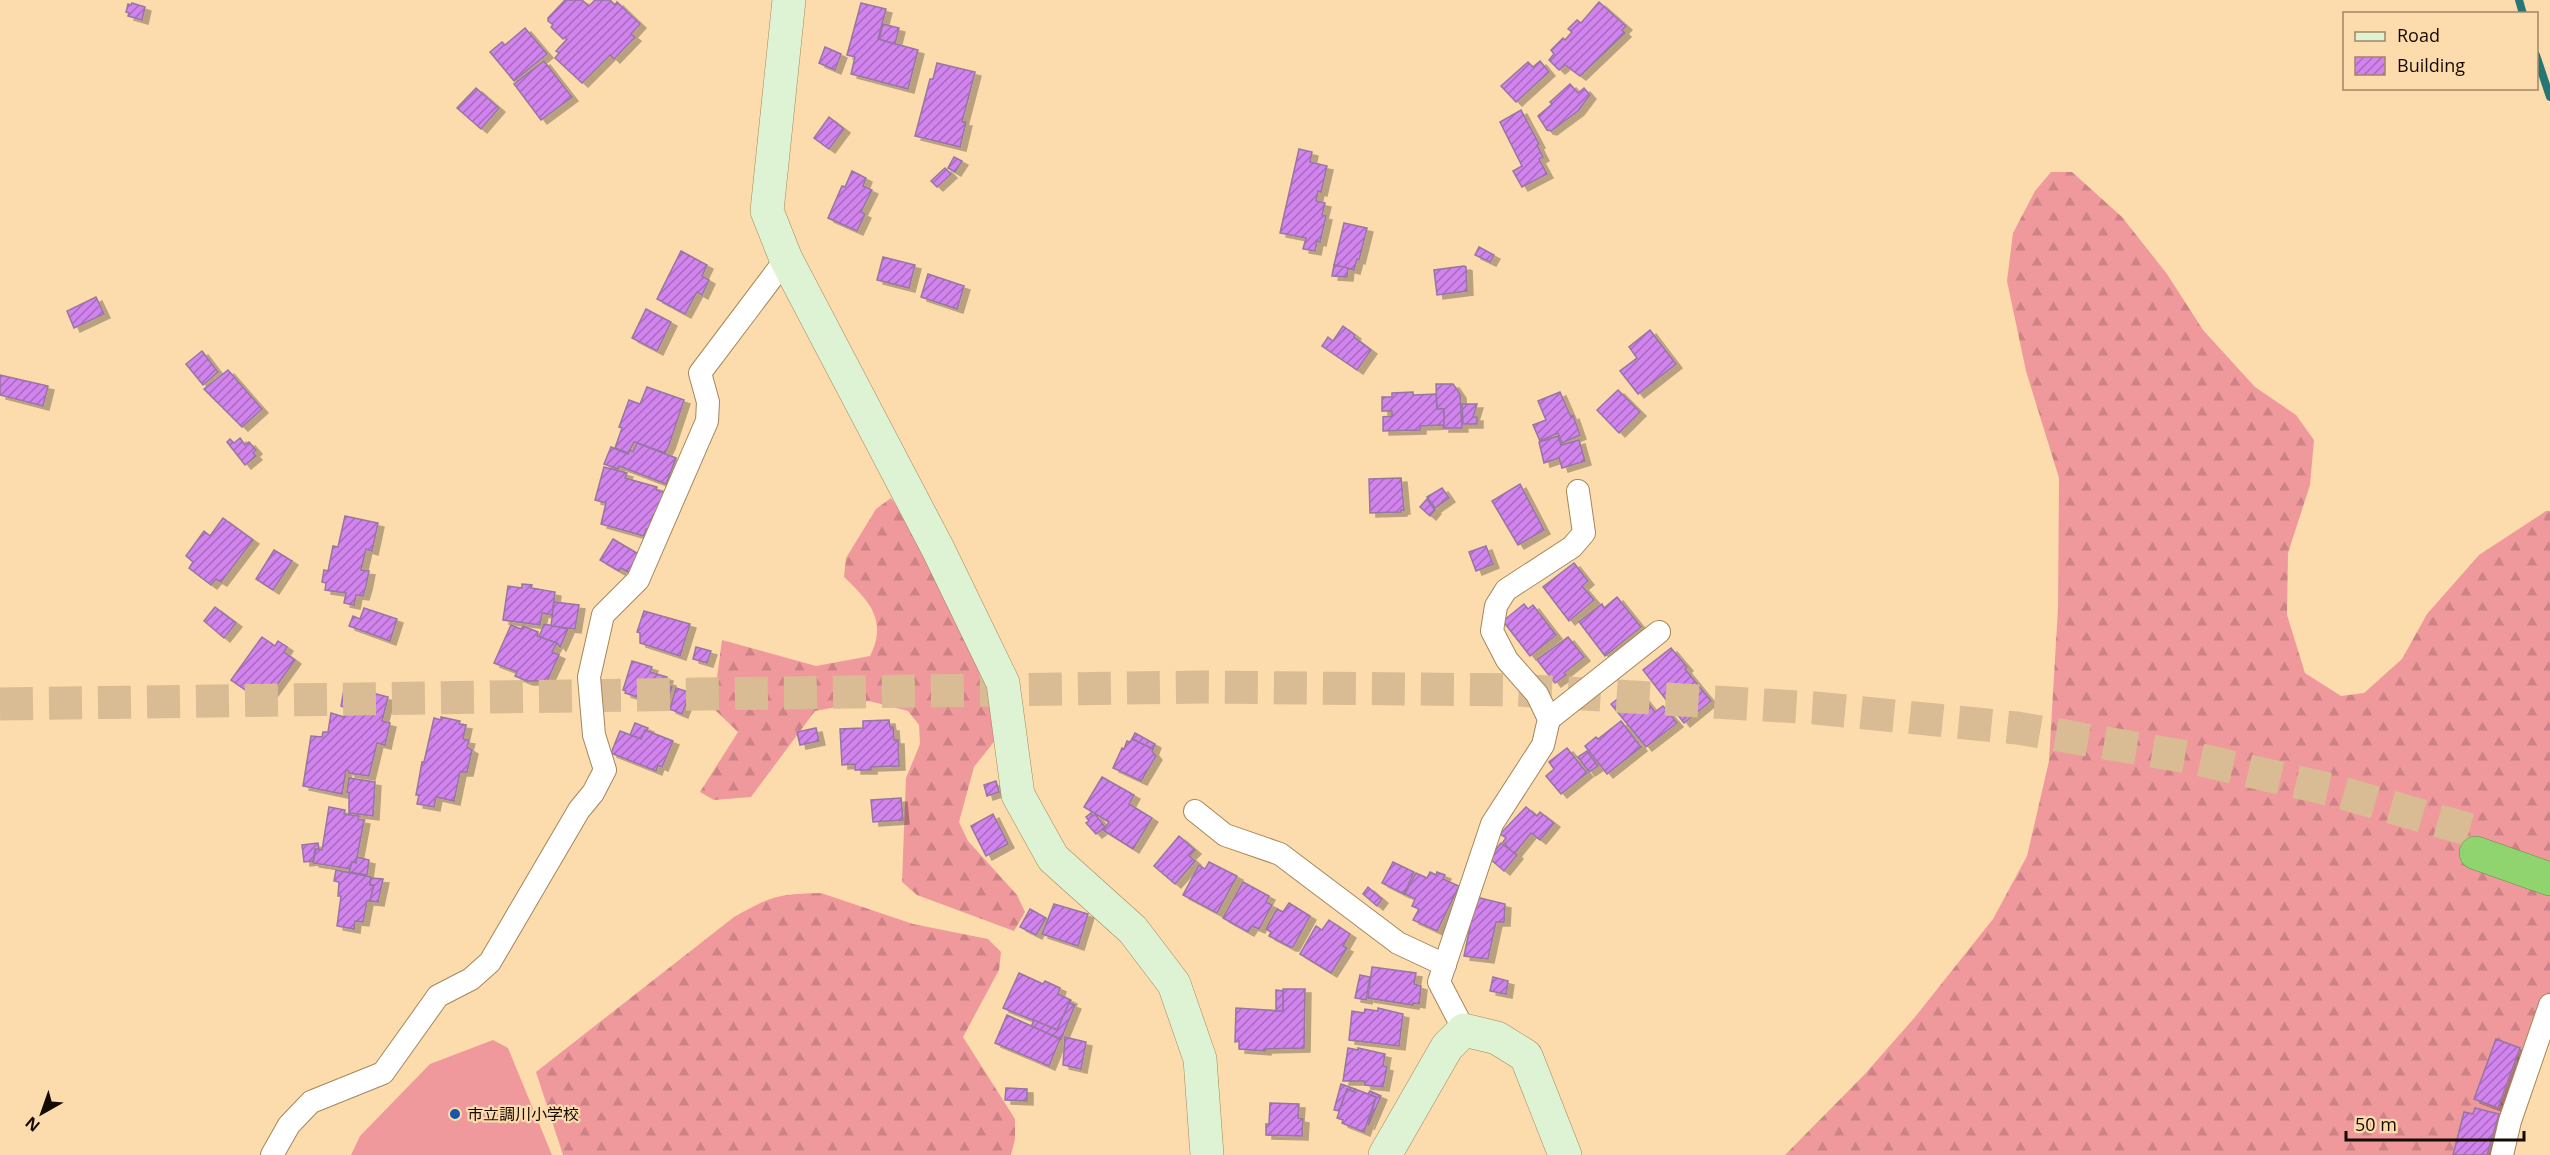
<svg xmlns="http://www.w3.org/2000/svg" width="2550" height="1155" viewBox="0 0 2550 1155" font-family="'Open Sans','Noto Sans JP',sans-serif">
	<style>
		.grass { fill: #f0999d }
		.forest { fill: url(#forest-firs) }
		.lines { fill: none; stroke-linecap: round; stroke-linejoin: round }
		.stream { stroke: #267675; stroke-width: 8 }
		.building { fill: url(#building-hatch); stroke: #9577a0; stroke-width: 1.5; filter: url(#shadow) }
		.highway-tunnel { stroke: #d9bc93; stroke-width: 33; stroke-dasharray: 33 16; stroke-linecap: butt }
		.street-casing { stroke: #a4875b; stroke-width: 24 }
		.secondary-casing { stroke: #a4875b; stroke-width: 34 }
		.highway-casing { stroke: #658d49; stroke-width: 34 }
		.street { stroke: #fff; stroke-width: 22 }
		.secondary { stroke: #def2d4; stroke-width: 33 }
		.highway { stroke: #90d470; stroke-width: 33 }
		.poi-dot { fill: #1757a8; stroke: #fcdbad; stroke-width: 2 }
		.labels { text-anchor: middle; stroke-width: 4.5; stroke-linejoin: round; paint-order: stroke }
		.poi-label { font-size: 16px; fill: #150a00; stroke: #fcdbad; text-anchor: start }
	</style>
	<defs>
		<pattern id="forest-firs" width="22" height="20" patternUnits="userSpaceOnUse" patternTransform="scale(1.5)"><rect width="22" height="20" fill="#f0999d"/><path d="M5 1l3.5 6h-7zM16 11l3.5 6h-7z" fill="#cd8285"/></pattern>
		<pattern id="building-hatch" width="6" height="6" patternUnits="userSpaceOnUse" patternTransform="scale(1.5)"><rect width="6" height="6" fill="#d183ee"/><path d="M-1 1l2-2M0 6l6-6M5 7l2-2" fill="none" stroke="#a869be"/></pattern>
		<filter id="shadow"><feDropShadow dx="6" dy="4" stdDeviation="0" flood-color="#0004"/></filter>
	</defs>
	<rect width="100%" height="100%" fill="#fcdbad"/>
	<!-- grass -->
	<path class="grass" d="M493 1040 508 1048 552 1155H351L360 1136 430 1064Z"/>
	<!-- forest -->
	<g class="forest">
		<path d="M2051 172H2072L2122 217 2167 274 2203 330 2255 387 2296 415 2314 440 2310 485 2288 553 2287 615 2305 673 2341 696 2364 693 2402 659 2427 614 2479 555 2546 511H2550V1015L2532 1067 2514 1155H1785L1865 1074 1915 1017 1993 919 2027 856 2049 761 2058 608 2059 478 2026 371 2007 281 2013 233 2035 191Z"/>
		<path d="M891 498 982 628 997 738 974 767 959 822 968 841 1017 895 1025 912 1014 931 917 895 902 882 906 778 920 744 919 725 908 711 869 701 815 711 751 797 714 800 700 792 738 732 713 708 722 640 816 666 870 656C888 620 869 601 844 577L846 558 876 509Z"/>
		<path d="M821 893 913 924 988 939 1001 952 999 970 963 1037 1015 1119V1139L1011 1155H563L536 1072 734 917C771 896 778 894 821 893Z"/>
	</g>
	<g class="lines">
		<!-- stream -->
		<g class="stream">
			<path d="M2519 0 2523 14"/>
			<path d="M2536 55 2550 97"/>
		</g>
	</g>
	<!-- building -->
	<g class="building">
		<path d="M565 0H582L589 6 595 0H610L615 5 617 2 640 24 631 34 635 37 614 59 610 55 582 83 555 58 559 53 556 51 567 39 565 37 563 39 551 27 553 25 548 21V18Z"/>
		<path d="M1599 2 1626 26 1622 30 1625 33 1580 76 1565 65 1559 70 1549 60 1554 54 1551 50 1563 38 1565 40 1572 32 1568 29 1577 20 1581 23Z"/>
		<path d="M132 3 145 7 142 20 128 16 129 13 126 12 128 4 131 5Z"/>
		<path d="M861 3 886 9 878 39 918 50 908 89 851 74 855 57 847 55Z"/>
		<path d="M883 24 899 28 895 44 879 39Z"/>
		<path d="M525 28 547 54 514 81 490 52 502 42 505 45Z"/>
		<path d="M825 47 841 54 835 70 819 63Z"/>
		<path d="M544 61 572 97 541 120 514 84Z"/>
		<path d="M1540 61 1549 72 1516 102 1501 86 1528 62 1533 67Z"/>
		<path d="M937 63 975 72 962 122H966L960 147 915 136 930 79H933Z"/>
		<path d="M1570 84 1578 93 1584 88 1590 95 1578 111 1551 131 1547 130 1538 116 1552 104 1550 102Z"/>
		<path d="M476 88 499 108 481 129 457 108Z"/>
		<path d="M1521 110 1539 144 1537 145 1543 157 1539 159 1547 174 1522 187 1513 171 1522 166 1500 122Z"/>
		<path d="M829 117 844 129 829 149 814 138Z"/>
		<path d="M1299 149 1312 152 1310 162 1327 166 1321 192 1318 191 1316 201 1325 203 1322 215 1326 216 1320 242 1317 241 1315 251 1303 249 1306 238 1280 233Z"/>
		<path d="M954 157 962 161 955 172 948 168Z"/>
		<path d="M945 168 951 174 937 187 931 181Z"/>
		<path d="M852 171 866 178 863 186 872 190 861 212 865 214 857 231 828 218 842 186 845 187Z"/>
		<path d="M1344 223 1367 228 1359 260 1357 259 1354 270 1334 265Z"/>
		<path d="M1479 247 1494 255 1490 262 1475 255Z"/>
		<path d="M681 251 707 265 702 276 709 280 702 295 697 292 685 314 657 299Z"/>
		<path d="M883 257 915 265 909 288 877 280Z"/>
		<path d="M1334 265 1348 268 1347 277 1332 276Z"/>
		<path d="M1464 266 1466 267 1467 291 1437 295 1434 270Z"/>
		<path d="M928 274 964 286 957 309 921 297Z"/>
		<path d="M96 297 104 314 74 328 67 311Z"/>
		<path d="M646 309 671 322 657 351 632 338Z"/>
		<path d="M1343 326 1355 335 1354 337 1371 350 1357 370 1322 346 1328 337 1333 341Z"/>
		<path d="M1650 330 1676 364 1638 394 1620 371 1637 358 1629 347Z"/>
		<path d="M202 351 218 372 203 385 186 364Z"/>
		<path d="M228 370 262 409 242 427 204 389Z"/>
		<path d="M0 375 48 386 43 406 0 395Z"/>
		<path d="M1436 384H1453L1460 394 1462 428H1443L1444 409H1437Z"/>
		<path d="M647 387 684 400 669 445 665 453 634 442 628 453 615 448 622 428 619 427 629 400 640 404Z"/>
		<path d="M1618 390 1640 412 1619 433 1597 410Z"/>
		<path d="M1413 392V395L1436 394 1437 409H1444V425L1420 426V430L1383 431V417L1392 416V411H1382V397H1392V393Z"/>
		<path d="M1560 392 1571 417 1573 415 1580 435 1562 443 1558 433 1540 441 1533 425 1546 420 1538 401Z"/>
		<path d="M1462 404H1477L1473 417H1477V424H1463Z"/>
		<path d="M1558 436 1561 445 1579 440 1585 461 1562 468 1559 458 1544 463 1539 442Z"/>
		<path d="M240 438 245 445 249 442 256 450 253 453 256 456 245 465 227 442 230 439 234 443Z"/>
		<path d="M637 443 676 458 666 484 619 466 618 469 604 464 611 447 628 454 630 450 633 452Z"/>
		<path d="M604 467 627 473 625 478 657 487 656 490 667 493 661 517 653 515 649 529H646L644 536 601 524 606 503 595 500Z"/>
		<path d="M1401 478 1404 510H1401V512L1370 513 1369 479Z"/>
		<path d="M1520 484 1544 530 1518 545 1492 501Z"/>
		<path d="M1442 488 1449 498 1435 508 1427 497Z"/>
		<path d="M1427 499 1435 510 1430 516 1420 507Z"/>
		<path d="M345 516 378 523 372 551 366 549 361 570 369 571 366 586 363 596 356 595 354 605 344 603 346 593 325 590 326 583 322 582 324 570 328 571 333 546 338 547Z"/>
		<path d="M223 518 253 540 221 582 216 579 211 585 189 568 193 562 186 556 204 531 210 536Z"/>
		<path d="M613 539 642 556 632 574 621 568 619 571 600 560Z"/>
		<path d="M1486 546 1493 564 1476 571 1469 552Z"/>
		<path d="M274 550 292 561 273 590 256 579Z"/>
		<path d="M1574 563 1588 581 1582 586 1594 600 1569 621 1543 587Z"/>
		<path d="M522 584 532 585 531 588 555 592 552 615 542 613 540 625 503 620 508 586 522 588Z"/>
		<path d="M1617 597 1641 627 1605 656 1579 622 1602 604 1604 608Z"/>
		<path d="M554 602 579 605 575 629 551 626Z"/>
		<path d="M1524 604 1528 609 1533 605 1556 635 1530 656 1503 621Z"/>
		<path d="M215 607 236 623 224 638 204 621Z"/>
		<path d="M364 608 397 619 390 641 349 626 353 616 360 619Z"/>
		<path d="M644 611 690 624 680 656 640 643V633L637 632Z"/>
		<path d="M544 624 568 629 560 647 557 643 539 637Z"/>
		<path d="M511 625 521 629 523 626 538 632 537 636 557 643 552 652 559 655 547 681H527L515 676 517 672 494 663Z"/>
		<path d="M262 637 275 646 278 641 287 647 284 652 295 660 264 703 231 680Z"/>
		<path d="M1568 637 1584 657 1564 673 1566 675 1555 683 1537 660Z"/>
		<path d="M696 647 711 651 707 663 693 659Z"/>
		<path d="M1671 648 1687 667 1685 669 1711 701 1684 723 1643 670Z"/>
		<path d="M632 661 652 667 650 672 667 677 666 681 670 682 668 686 672 687 665 706 625 693 626 691 623 690Z"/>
		<path d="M1634 686 1655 712 1663 706 1677 723 1646 747 1611 704Z"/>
		<path d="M676 688 698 695 695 703 687 701 682 714 670 709Z"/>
		<path d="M344 689 356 692 357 689 388 697 382 721 390 723 385 745 377 743 369 776 349 773V771L346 770 342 794 303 786 311 736 322 737 323 732H328L331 713 344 717 346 708 341 706Z"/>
		<path d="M441 717 460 721 459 724 466 725 463 739 469 740 467 747 472 750 467 772H460L454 801 436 797 434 807 417 804 419 795H416L422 762H424L434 718 441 720Z"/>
		<path d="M889 720 890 727H893L894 740H898L899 766 871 767V770H855V764L842 765 840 729 863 728V721Z"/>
		<path d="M1621 721 1641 747 1607 774 1585 746 1596 737 1598 739Z"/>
		<path d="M635 723 648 728 641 739 630 735Z"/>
		<path d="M816 728 819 741 800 745 797 732Z"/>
		<path d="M645 730 673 741 662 767 658 765 656 771 611 753 620 731 641 739Z"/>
		<path d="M1135 733 1155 744 1153 749 1132 739Z"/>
		<path d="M1132 739 1153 749 1152 751 1156 756 1141 781 1113 768 1122 748 1124 749 1127 741 1130 742Z"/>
		<path d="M1567 748 1587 773 1561 794 1546 776 1554 769 1549 762Z"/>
		<path d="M1587 751 1598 766 1589 772 1578 757Z"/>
		<path d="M1102 777 1134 795 1129 804 1152 818 1133 849 1103 830 1109 822 1084 807Z"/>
		<path d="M349 778 375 782 373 816 349 813V793L347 792Z"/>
		<path d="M996 781 999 792 987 796 984 785Z"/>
		<path d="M901 798 903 820 873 822 871 800Z"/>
		<path d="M329 807 345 810 344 814 359 816 358 819 364 820 356 863 352 862 351 869 313 863 316 849 322 850Z"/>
		<path d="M1526 807 1537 816 1540 812 1554 823 1540 840 1531 833 1514 854 1503 842 1506 838 1500 834Z"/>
		<path d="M1091 813 1093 816 1095 814 1105 827 1096 834 1086 823 1089 821 1086 817Z"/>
		<path d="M993 814 1008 844 986 856 971 826Z"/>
		<path d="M1179 836 1195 850 1189 856 1195 861 1175 884 1154 866Z"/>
		<path d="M318 843 319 849H315L313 861 304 862 302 845Z"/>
		<path d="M1501 843 1517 855 1504 871 1489 858Z"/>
		<path d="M357 857 369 860 367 875 349 872 352 862 356 863Z"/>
		<path d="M1209 862 1237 876 1217 913 1183 895 1199 865 1205 869Z"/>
		<path d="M1393 862 1414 872 1404 894 1382 883Z"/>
		<path d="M336 870 371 877 370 885H374L370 901H367L363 922 355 921 354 929 337 926 341 896H338L339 882 334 881Z"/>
		<path d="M1430 872 1436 875 1437 872 1445 875 1443 879 1459 886 1437 931 1413 920 1419 909 1412 906 1415 899 1405 894 1416 873 1427 878Z"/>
		<path d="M371 878 383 879 378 902 370 901 374 885H370Z"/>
		<path d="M1243 882 1269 896 1266 902 1272 905 1259 929 1252 926 1248 932 1223 918Z"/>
		<path d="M1368 887 1382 899 1377 906 1363 894Z"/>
		<path d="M1476 897 1505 904 1504 922H1496L1488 959 1464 956Z"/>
		<path d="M1289 903 1310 916 1293 947H1290L1269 936 1271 932 1266 929 1277 909 1283 912Z"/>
		<path d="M1054 904 1088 914 1078 946 1042 934Z"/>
		<path d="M1030 909 1046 918 1036 935 1020 927Z"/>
		<path d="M1329 920 1350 934 1343 946 1347 948 1331 973 1300 954 1316 926 1322 930Z"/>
		<path d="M1372 967 1416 973 1414 984 1421 986 1419 1004 1413 1003V1005L1368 998Z"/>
		<path d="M1019 973 1043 984 1045 981 1060 988 1058 994 1071 1000 1057 1030 1003 1008Z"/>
		<path d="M1360 975 1370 977 1366 1000 1355 998Z"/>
		<path d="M1493 977 1508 981 1506 994 1490 991Z"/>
		<path d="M1283 989H1305L1304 1048 1265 1049V1051L1239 1049V1041L1235 1042 1236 1008 1283 1011Z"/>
		<path d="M1276 990 1283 991V1011H1276Z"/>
		<path d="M1069 1003 1075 1005 1061 1039 1031 1027 1034 1020 1057 1030Z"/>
		<path d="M1378 1008 1403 1014 1399 1046 1349 1040 1352 1011 1364 1013 1365 1009 1378 1011Z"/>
		<path d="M1007 1015 1060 1039 1049 1066 995 1043Z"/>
		<path d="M1065 1037 1086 1042 1081 1069 1063 1065Z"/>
		<path d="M2496 1039 2520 1048 2498 1108 2474 1099Z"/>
		<path d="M1348 1048 1358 1050V1048L1385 1054 1383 1066 1387 1067 1383 1087 1365 1085 1364 1081H1343Z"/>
		<path d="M1341 1084 1355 1089 1354 1092 1347 1089 1339 1111 1334 1110Z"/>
		<path d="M1006 1088 1027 1089V1101L1005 1100Z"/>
		<path d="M1347 1089 1354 1092 1355 1089 1376 1097 1364 1132 1342 1123 1343 1120 1337 1118Z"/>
		<path d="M1370 1091 1381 1096 1368 1126 1376 1097 1368 1094Z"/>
		<path d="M1270 1103 1299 1104 1298 1118 1303 1119 1302 1136 1266 1135V1124H1269Z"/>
		<path d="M2475 1108 2499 1114 2487 1155H2453L2464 1112 2473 1114Z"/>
	</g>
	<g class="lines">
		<!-- highway-tunnel -->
		<path class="highway-tunnel" d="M0 704 1203 687 1517 690 1815 708 2017 728 2188 757 2332 790 2481 833"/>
		<defs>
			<g id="street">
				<path d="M1549 719 1659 632"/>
				<path d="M1195 811 1225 835 1280 854 1398 943 1445 965"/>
				<path d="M1464 1030 1439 982 1492 824 1543 745 1549 719 1537 694 1507 660 1492 631 1496 606 1506 590 1572 547 1584 533 1578 491"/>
				<path d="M272 1155 289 1125 311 1102 383 1073 438 996 471 979 490 962 579 810 593 793 605 770 594 735 589 677 603 615 638 580 707 421 708 402 700 373 786 259"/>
				<path d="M2502 1155 2510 1121 2550 1005"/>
			</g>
			<g id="secondary">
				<path d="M789 0 767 211 786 259 938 549 1003 683 1018 795 1053 858 1133 930 1174 984 1200 1059 1207 1155"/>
				<path d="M1385 1155 1447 1047 1464 1030 1497 1038 1526 1056 1565 1155"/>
			</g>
			<path id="highway" d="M2476 853 2550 879"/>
		</defs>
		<!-- street casing -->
		<use href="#street" class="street-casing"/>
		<!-- secondary casing -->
		<use href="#secondary" class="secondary-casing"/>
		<!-- highway casing -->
		<use href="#highway" class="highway-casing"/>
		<!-- street -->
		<use href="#street" class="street"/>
		<!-- secondary -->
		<use href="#secondary" class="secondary"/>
		<!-- highway -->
		<use href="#highway" class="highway"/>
	</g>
	<!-- markers -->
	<circle class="poi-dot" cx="455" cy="1114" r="6"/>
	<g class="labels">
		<!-- poi labels -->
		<g class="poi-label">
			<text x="467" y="1120">市立調川小学校</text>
		</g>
	</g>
	<!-- legend -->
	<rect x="2343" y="12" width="195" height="78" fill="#fcdbad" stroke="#a08768" stroke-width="1.5"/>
	<rect x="2355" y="32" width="30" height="9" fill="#def2d4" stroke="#a08768" stroke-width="1.5"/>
	<text x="2397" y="42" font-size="18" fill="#150a00">Road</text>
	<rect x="2355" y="57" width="30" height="18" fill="url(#building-hatch)" stroke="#a08768" stroke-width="1.5"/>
	<text x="2397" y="72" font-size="18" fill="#150a00">Building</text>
	<!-- north arrow -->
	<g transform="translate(42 1113) rotate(220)" stroke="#fcdbad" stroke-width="4.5" paint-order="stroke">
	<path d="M0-4.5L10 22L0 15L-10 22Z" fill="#150a00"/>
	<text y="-9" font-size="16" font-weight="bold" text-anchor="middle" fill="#150a00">N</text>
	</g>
	<!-- scale -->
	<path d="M2346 1131v9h178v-9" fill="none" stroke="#150a00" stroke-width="3"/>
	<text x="2355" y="1131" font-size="18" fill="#150a00" stroke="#fcdbad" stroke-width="4.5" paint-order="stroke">50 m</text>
</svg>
